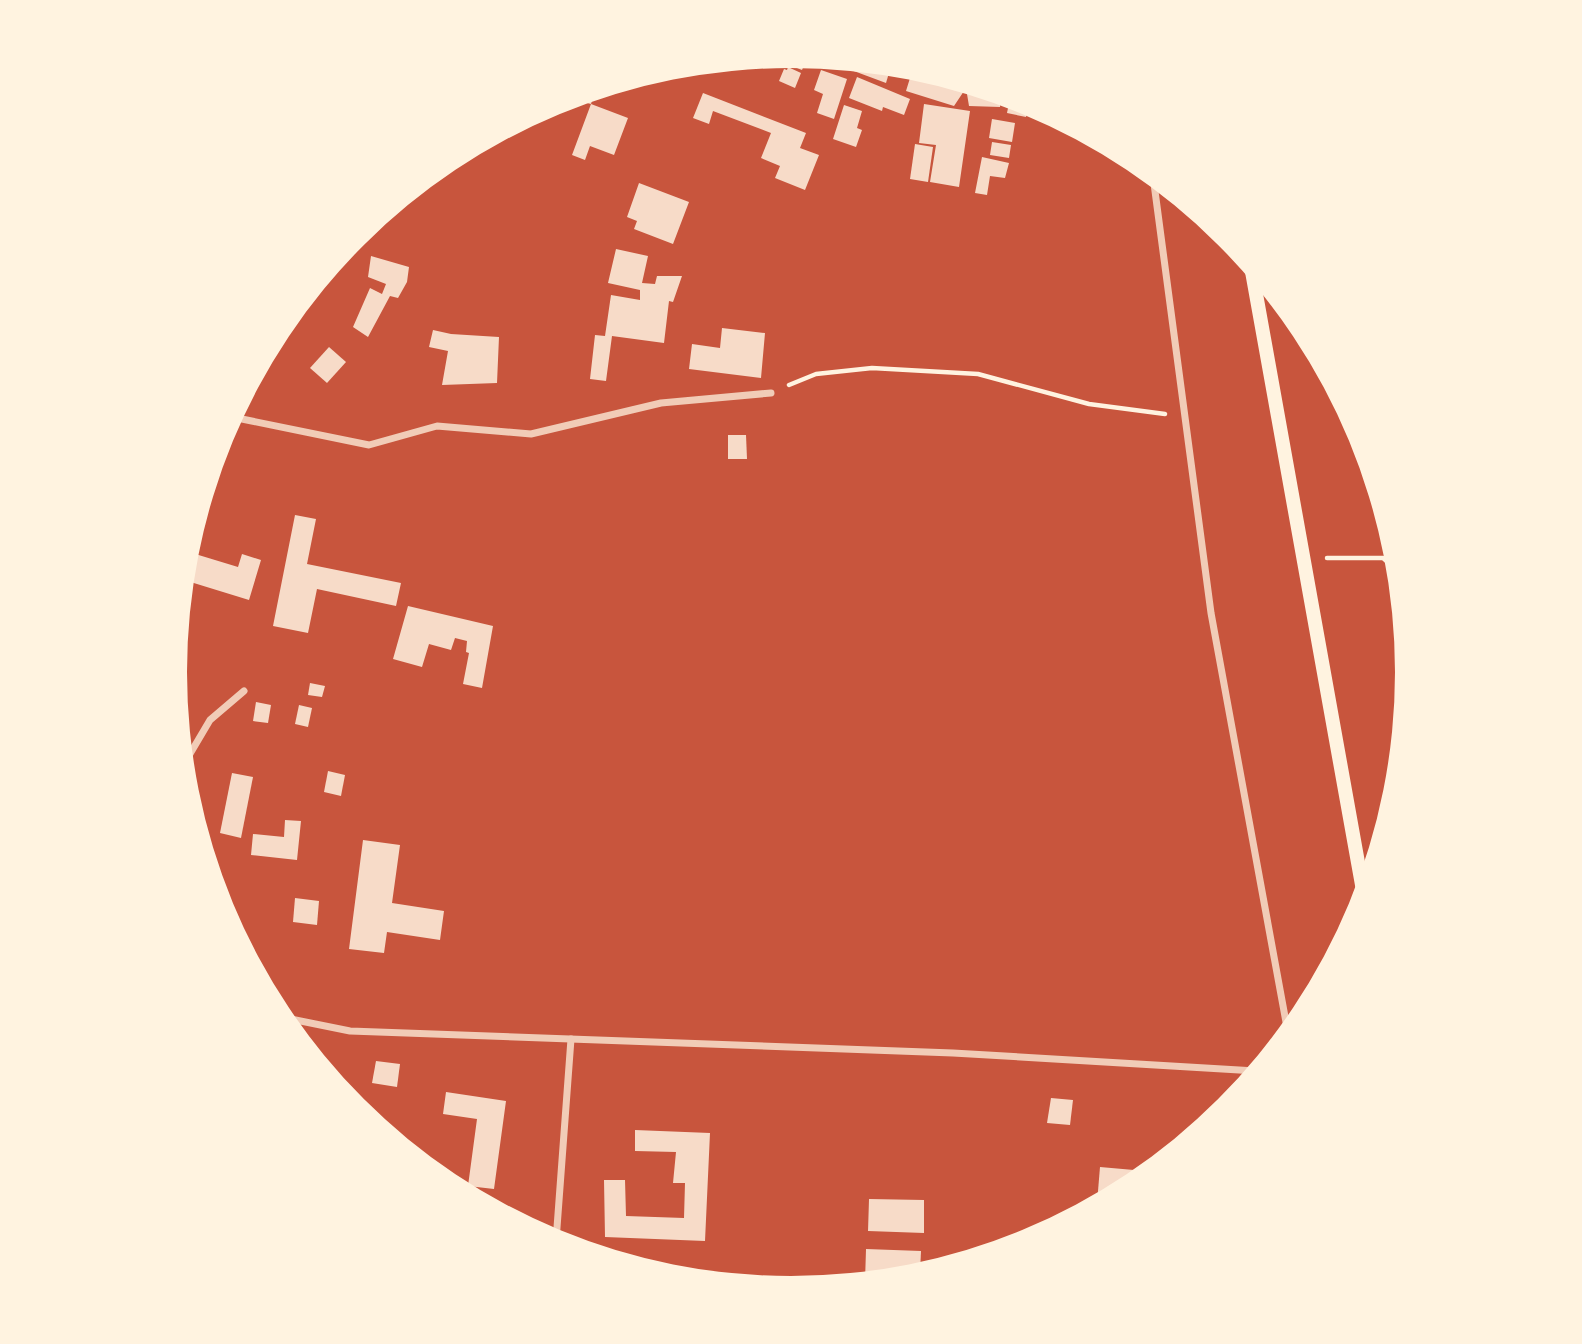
<svg xmlns="http://www.w3.org/2000/svg" width="1582" height="1344" viewBox="0 0 1582 1344" font-family="'Space Grotesk',sans-serif">
	<style>
		.building { fill: #f7dbc8 }
		.lines { fill: none; stroke-linecap: round; stroke-linejoin: round }
		.path { stroke: #fff3e0; stroke-width: 4.5 }
		.minor { stroke: #f1ccb7; stroke-width: 7 }
		.secondary { stroke: #fff3e0; stroke-width: 14 }
	</style>
	<rect width="100%" height="100%" fill="#c8553d"/>
	<!-- building -->
	<g class="building">
		<path d="M791 56 807 58 802 70 787 64 786 68 766 60 767 58Z"/>
		<path d="M837 60 856 62 891 66 886 83 835 64Z"/>
		<path d="M788 67 801 73 795 88 779 81 784 69 787 70Z"/>
		<path d="M821 70 847 79 834 119 817 113 823 94 814 90Z"/>
		<path d="M934 75 1001 95 1000 107 969 106 966 88 954 106 906 91 910 78 932 83Z"/>
		<path d="M857 77 910 99 904 115 883 107 882 111 849 98Z"/>
		<path d="M595 91 591 104 628 118 614 155 590 146 585 160 572 155 591 104 570 99Z"/>
		<path d="M703 93 806 133 800 148 819 155 805 190 775 178 780 166 761 158 771 133 713 111 709 124 693 118Z"/>
		<path d="M1010 98 1029 104 1026 117 1007 113Z"/>
		<path d="M924 104 970 111 959 187 930 182 936 145 919 143Z"/>
		<path d="M844 105 862 111 857 128 862 130 856 147 833 139Z"/>
		<path d="M992 119 1015 123 1012 142 989 138Z"/>
		<path d="M992 142 1011 145 1009 158 990 155Z"/>
		<path d="M915 144 933 147 928 182 910 179Z"/>
		<path d="M982 157 1009 163 1005 178 990 176 987 195 975 193Z"/>
		<path d="M639 183 689 202 673 244 634 229 637 221 627 217Z"/>
		<path d="M616 249 648 256 642 283 655 284 657 276H682L673 302 669 301 664 343 612 336 606 381 590 379 595 335 605 336 611 295 640 300V290L608 283Z"/>
		<path d="M371 256 409 267 407 282 398 298 390 296 368 337 353 327 370 288 382 294 386 284 368 277Z"/>
		<path d="M722 328 765 333 761 378 689 369 692 344 720 348Z"/>
		<path d="M433 330 451 334 499 337 497 383 442 385 448 351 429 347Z"/>
		<path d="M329 347 346 362 327 383 310 368Z"/>
		<path d="M728 435H746L747 459H728Z"/>
		<path d="M295 515 316 519 307 564 401 583 396 606 317 589 308 633 273 626Z"/>
		<path d="M193 530 198 531 192 553 238 567 242 554 261 560 249 600 184 580 187 551Z"/>
		<path d="M408 606 493 626 482 688 463 684 469 653 466 652 467 641 455 638 451 650 429 644 422 667 393 659Z"/>
		<path d="M310 683 325 686 322 697 308 695Z"/>
		<path d="M256 702 271 705 268 723 253 721Z"/>
		<path d="M299 705 312 708 308 727 295 724Z"/>
		<path d="M328 771 345 775 341 796 324 792Z"/>
		<path d="M232 773 253 777 241 838 220 833Z"/>
		<path d="M285 820 301 821 297 860 251 855 253 834 284 837Z"/>
		<path d="M363 840 400 845 392 903 444 911 440 940 387 932 384 953 349 949Z"/>
		<path d="M295 898 319 901 317 925 293 922Z"/>
		<path d="M376 1061 400 1064 397 1087 372 1083Z"/>
		<path d="M446 1092 506 1101 494 1189 468 1186 477 1119 443 1114Z"/>
		<path d="M1051 1098 1073 1100 1070 1125 1047 1123Z"/>
		<path d="M635 1130 710 1133 705 1241 605 1237 604 1180H625L626 1216 684 1218 685 1183H673L676 1152 635 1151Z"/>
		<path d="M1100 1167 1134 1170 1133 1184 1097 1203Z"/>
		<path d="M869 1199 924 1200V1233L868 1231Z"/>
		<path d="M866 1249 921 1251 920 1273 865 1281Z"/>
	</g>
	<g class="lines">
		<!-- path -->
		<g class="path">
			<path d="M789 385 816 374 872 368 978 374 1089 404 1165 414"/>
			<path d="M1327 558H1383L1390 564 1401 613"/>
		</g>
		<!-- minor -->
		<g class="minor">
			<path d="M1153 176 1211 613 1288 1033"/>
			<path d="M232 417 369 445 437 426 531 434 661 403 771 393"/>
			<path d="M184 764 210 720 244 691"/>
			<path d="M281 1017 350 1031 953 1053 1256 1071"/>
			<path d="M556 1241 571 1039"/>
		</g>
		<!-- secondary -->
		<path class="secondary" d="M1251 266 1364 896"/>
	</g>
	<!-- crop -->
	<path d="M0 0H1582V1344H0ZM187 672a604 604 0 1 1 1208 0a604 604 0 1 1-1208 0Z" fill="#fff3e0" fill-rule="evenodd"/>
</svg>
